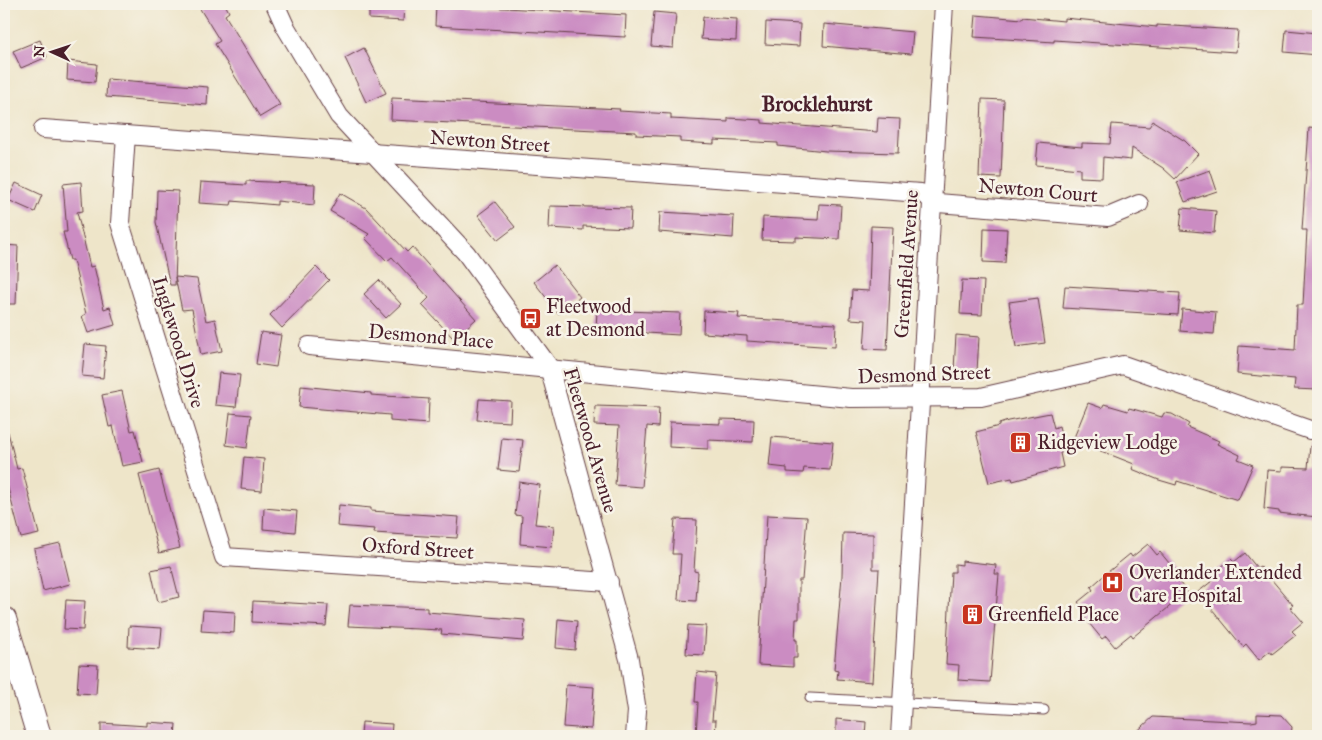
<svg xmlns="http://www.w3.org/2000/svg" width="1322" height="740" viewBox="0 0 1322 740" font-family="'IM FELL Great Primer',serif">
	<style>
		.building { fill: #cb8cc2 }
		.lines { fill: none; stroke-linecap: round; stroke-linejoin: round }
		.lane-casing { stroke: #633d43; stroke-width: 11 }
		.street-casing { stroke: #633d43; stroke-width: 20 }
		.secondary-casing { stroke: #633d43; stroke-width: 26 }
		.lane { stroke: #fff; stroke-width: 9 }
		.street { stroke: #fff; stroke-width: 18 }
		.secondary { stroke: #fff; stroke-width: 24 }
		.labels { text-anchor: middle; stroke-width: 5; stroke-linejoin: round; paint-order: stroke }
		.street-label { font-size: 20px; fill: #4a1f2b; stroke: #f7f3e8 }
		.poi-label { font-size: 20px; fill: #4a1f2b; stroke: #f7f3e8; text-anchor: start }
		.neighbourhood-label { font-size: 21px; font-weight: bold; fill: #4a1f2b; stroke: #f7f3e8 }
	</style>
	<rect width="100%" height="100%" fill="#f7f3e8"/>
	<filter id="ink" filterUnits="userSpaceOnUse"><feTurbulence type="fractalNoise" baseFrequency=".02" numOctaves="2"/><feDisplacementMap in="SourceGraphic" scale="10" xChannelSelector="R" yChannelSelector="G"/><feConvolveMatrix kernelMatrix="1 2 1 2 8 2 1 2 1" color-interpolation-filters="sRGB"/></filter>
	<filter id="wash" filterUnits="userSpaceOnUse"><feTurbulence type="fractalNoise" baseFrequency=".0096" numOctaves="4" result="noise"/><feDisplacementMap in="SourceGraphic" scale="20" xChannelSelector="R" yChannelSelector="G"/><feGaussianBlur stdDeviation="1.12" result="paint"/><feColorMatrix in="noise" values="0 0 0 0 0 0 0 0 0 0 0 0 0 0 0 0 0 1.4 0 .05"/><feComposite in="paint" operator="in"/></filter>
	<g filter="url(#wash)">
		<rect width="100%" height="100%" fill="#eee5c9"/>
		<g id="blocks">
			<!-- building -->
			<g class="building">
				<path d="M197 4H225L229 12 225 15 280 105 260 117 215 44 220 41Z"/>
				<path d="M369 4H404L403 21 369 19Z"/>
				<path d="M436 4 626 15 625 37 435 26Z"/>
				<path d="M654 12 676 14 673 48 651 46Z"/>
				<path d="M976 15 1022 19V17L1064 21V18L1157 27V25L1238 30 1236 52 1054 40V42L974 37Z"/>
				<path d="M703 17 737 19 736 41 701 39Z"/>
				<path d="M766 22 800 24 799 46 765 44Z"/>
				<path d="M824 24 913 32 911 54 823 46Z"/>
				<path d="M1286 30 1318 33V55L1284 52Z"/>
				<path d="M40 40 47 57 21 68 13 51Z"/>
				<path d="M364 48 386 93 366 102 345 58Z"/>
				<path d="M68 61 97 64 95 82 67 80Z"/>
				<path d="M107 79 208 87 207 105 106 97Z"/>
				<path d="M392 98 620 109 619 111 671 114V119L728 122V118L762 120V123L877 132 878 118 900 119 898 153 826 151 778 146V143L714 140V144L680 142V137L636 135V132L391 120Z"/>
				<path d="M982 99 1004 100 1001 178 979 177Z"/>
				<path d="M1153 121 1185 141 1198 154 1175 179 1163 168 1132 148 1131 160 1103 157 1102 178 1080 177V169L1036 165 1038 143 1082 147V143L1110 144 1112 124 1149 127Z"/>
				<path d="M1309 128 1318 129 1317 390 1294 389 1295 379 1237 374 1239 346 1295 350 1297 305H1303L1307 230H1302Z"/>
				<path d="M1210 170 1217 191 1185 202 1177 182Z"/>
				<path d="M246 181 315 184 314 205 277 201V205L232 201 231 205 199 203 201 182 246 185Z"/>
				<path d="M81 182 83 211 77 212 90 267 94 266 104 309 110 307 115 325 88 333 82 316 86 314 73 260H70L63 232H67L63 184Z"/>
				<path d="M16 183 42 195 35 212 8 200Z"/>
				<path d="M157 190 178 191 175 285H170L156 222Z"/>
				<path d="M340 193 366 208 407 252 412 247 476 319 454 339 422 305 429 298 392 257 387 261 365 238 369 234 330 211Z"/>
				<path d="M495 202 515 227 498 240 478 215Z"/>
				<path d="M819 204 841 205 839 239 796 237V241L762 240 763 217 818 220Z"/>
				<path d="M550 206 631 208 630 228 583 226V230L549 228Z"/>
				<path d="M1182 208 1216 211 1214 233 1180 230Z"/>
				<path d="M660 212 734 216 733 238 659 232Z"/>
				<path d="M871 226 893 227 887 350 864 349 866 320 850 319 852 290 869 291Z"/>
				<path d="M984 228 1007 229 1005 263 983 262Z"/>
				<path d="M4 245 18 246 16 304H4Z"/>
				<path d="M555 265 580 297 559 314 534 282Z"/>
				<path d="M316 267 329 280 282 328 270 315Z"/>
				<path d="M175 277 197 279 206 321 215 319 222 351 201 355 192 309 182 310Z"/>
				<path d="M379 280 401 304 386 318 364 294Z"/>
				<path d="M962 280 984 281 982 315 960 314Z"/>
				<path d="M1065 286 1180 293 1178 315 1063 308Z"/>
				<path d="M1038 298 1045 343 1016 347 1009 302Z"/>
				<path d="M1182 309 1216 312 1214 334 1180 331Z"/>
				<path d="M597 310 680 313 679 335 596 330Z"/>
				<path d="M704 311 739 313 738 318 836 324 835 347 747 341V336L703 333Z"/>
				<path d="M261 332 281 335 276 367 256 364Z"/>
				<path d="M956 335 979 337 977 371 954 370Z"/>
				<path d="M85 344 106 346 103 378 82 376Z"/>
				<path d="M219 373 240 375 236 407 215 405Z"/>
				<path d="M301 386 371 393V395L429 399 428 424 390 421V415L299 407Z"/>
				<path d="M122 391 131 431 135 430 143 462 122 466 113 426 109 427 102 395Z"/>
				<path d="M479 399 511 401 510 422 477 420Z"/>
				<path d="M1088 403 1102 408 1104 404 1128 411 1129 408 1162 417 1164 413 1172 414 1189 424 1187 427 1219 441 1217 444 1240 455 1238 459 1253 465 1238 500 1177 481 1176 485 1159 480 1132 469 1134 464 1073 440Z"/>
				<path d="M595 406 659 408 658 427 647 426 642 487 615 485 619 426 594 425Z"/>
				<path d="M230 413 251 415 247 448 226 445Z"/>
				<path d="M1050 413 1054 428 1059 426 1065 451 1060 453 1063 467 1013 481 1012 478 989 483 976 432 999 426V424L1008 421Z"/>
				<path d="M720 419 754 420 753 442 708 440V449L669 447 670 422 720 424Z"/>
				<path d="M8 432 17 469 22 468 39 534 21 538 4 473V433Z"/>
				<path d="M772 437 833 442 830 470 804 468 803 473 787 472V468L769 466Z"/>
				<path d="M502 438 523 440 519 472 498 470Z"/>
				<path d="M1310 446H1318V517L1287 514 1279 513V511L1264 509 1267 470 1282 471V467L1308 468Z"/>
				<path d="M244 457 264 459 262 491 241 489Z"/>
				<path d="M159 470 180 548 159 553 139 475Z"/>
				<path d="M519 482 540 485 535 524 554 526 552 547 520 544 522 516 515 515Z"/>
				<path d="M339 505 371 508V511L459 517 457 538 374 533 375 529 337 526Z"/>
				<path d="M264 508 297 511 295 532 263 529Z"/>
				<path d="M767 515 807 517 802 580H799V619H796L795 640H797V658H793V667L758 665Z"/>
				<path d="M675 519 697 520 694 571 698 572 696 601 678 600 681 554H672Z"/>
				<path d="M843 533 873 534V569H879L872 682 837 679 838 671 834 670 842 576Z"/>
				<path d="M60 543 70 584 43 591 34 549Z"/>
				<path d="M1148 544 1157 555 1160 552 1179 575 1176 578 1187 592 1133 637 1131 634 1115 647 1106 636 1102 639 1084 617 1087 614 1078 602 1093 590 1091 587 1108 572 1130 554 1132 557Z"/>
				<path d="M1245 553 1257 568 1260 566 1293 605 1290 607 1303 622 1292 631 1296 635 1272 654 1270 651 1259 660 1246 644 1243 647 1198 592 1212 581 1209 577 1231 559 1234 562Z"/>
				<path d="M962 561 996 565 995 574H999L990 682 958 680 959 665 946 664 951 572H955V564L962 565Z"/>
				<path d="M171 566 179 597 158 602 151 570Z"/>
				<path d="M66 600 85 601 83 630 64 629Z"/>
				<path d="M253 601 328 605 326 626 252 622Z"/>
				<path d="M350 605 427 608V612L525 620 523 641 441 634 442 630 348 626Z"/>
				<path d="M203 610 235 612 234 633 201 631Z"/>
				<path d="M558 619 577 621 575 650 556 648Z"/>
				<path d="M688 625 706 626 704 655 686 654Z"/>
				<path d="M129 626 162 628 160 649 128 647Z"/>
				<path d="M79 664 98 665 96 694 77 693Z"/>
				<path d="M697 672 716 674 712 720H716L715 736H696L698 702H695Z"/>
				<path d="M566 685 594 687 591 729 563 727Z"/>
				<path d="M1257 714 1281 715 1292 727 1291 736H1132L1153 717 1251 722 1257 721Z"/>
				<path d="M836 719 866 722 865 736H836Z"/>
				<path d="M147 722 176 724 175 736H101V723L147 726Z"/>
				<path d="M362 722 392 724 391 736H361Z"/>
			</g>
		</g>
	</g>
	<g filter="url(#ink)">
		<use href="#blocks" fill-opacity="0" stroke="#633d43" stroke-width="1"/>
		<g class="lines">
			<defs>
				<path id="lane" d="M810 698 1044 710"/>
				<g id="street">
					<path d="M275 4 285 26 339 116 466 253 549 367 629 659 637 711 635 736"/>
					<path d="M43 129 921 193 938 203 1108 217 1139 204"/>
					<path d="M126 135 120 223 224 557 609 582"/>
					<path d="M309 346 851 398 981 397 1123 365 1310 430H1318"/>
					<path d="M900 736 944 4"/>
				</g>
				<path id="secondary" d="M4 619 39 736"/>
			</defs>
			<!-- lane casing -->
			<use href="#lane" class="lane-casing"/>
			<!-- street casing -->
			<use href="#street" class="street-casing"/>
			<!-- secondary casing -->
			<use href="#secondary" class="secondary-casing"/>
			<!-- lane -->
			<use href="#lane" class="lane"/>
			<!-- street -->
			<use href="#street" class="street"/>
			<!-- secondary -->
			<use href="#secondary" class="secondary"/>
		</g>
	</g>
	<!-- icons -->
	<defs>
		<symbol id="bus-square" viewBox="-11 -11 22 22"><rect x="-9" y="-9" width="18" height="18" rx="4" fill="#c8321e" stroke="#f7f3e8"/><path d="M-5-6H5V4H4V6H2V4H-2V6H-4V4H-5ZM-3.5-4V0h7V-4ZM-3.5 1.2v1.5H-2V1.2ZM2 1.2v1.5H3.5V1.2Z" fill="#fff"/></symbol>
		<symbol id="building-square" viewBox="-11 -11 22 22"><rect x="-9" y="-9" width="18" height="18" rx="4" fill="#c8321e" stroke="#f7f3e8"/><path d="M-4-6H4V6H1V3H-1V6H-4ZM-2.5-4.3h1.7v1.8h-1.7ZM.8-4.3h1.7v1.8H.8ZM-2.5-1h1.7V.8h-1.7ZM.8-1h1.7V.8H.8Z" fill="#fff"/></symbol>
		<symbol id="hospital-square" viewBox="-11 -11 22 22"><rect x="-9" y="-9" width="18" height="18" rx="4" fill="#c8321e" stroke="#f7f3e8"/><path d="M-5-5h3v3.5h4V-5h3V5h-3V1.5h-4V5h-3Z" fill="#fff"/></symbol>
	</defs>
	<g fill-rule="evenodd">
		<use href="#bus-square" x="518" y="306" width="25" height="25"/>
		<use href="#building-square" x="1008" y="430" width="25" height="25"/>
		<use href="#hospital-square" x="1100" y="570" width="25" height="25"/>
		<use href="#building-square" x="960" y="602" width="25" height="25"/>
	</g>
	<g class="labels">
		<!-- street labels -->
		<g class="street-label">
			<text transform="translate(490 141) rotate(4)" y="7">Newton Street</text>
			<text transform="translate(1038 190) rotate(5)" y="7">Newton Court</text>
			<text transform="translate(906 264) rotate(-86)" y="7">Greenfield Avenue</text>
			<text transform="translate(431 336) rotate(5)" y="7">Desmond Place</text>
			<text transform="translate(179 342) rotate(73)" y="7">Inglewood Drive</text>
			<text transform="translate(924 374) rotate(-2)" y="7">Desmond Street</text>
			<text transform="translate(591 440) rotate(74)" y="7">Fleetwood Avenue</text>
			<text transform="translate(418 548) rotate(4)" y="7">Oxford Street</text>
		</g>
		<!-- poi labels -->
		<g class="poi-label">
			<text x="546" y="313">Fleetwood<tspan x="546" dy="23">at Desmond</tspan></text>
			<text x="1037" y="449">Ridgeview Lodge</text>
			<text x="1129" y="579">Overlander Extended<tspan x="1129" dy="23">Care Hospital</tspan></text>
			<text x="988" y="621">Greenfield Place</text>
		</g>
		<!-- neighbourhood labels -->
		<g class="neighbourhood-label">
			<text x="817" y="111">Brocklehurst</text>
		</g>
	</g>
	<!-- margin -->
	<rect width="1322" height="740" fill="none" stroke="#f7f3e8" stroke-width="20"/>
	<!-- north arrow -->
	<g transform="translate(52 52) rotate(273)" stroke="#f7f3e8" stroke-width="4" paint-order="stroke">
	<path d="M0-4L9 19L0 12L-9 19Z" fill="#4a1f2b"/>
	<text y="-8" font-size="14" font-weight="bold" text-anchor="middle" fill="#4a1f2b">N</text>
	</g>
</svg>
